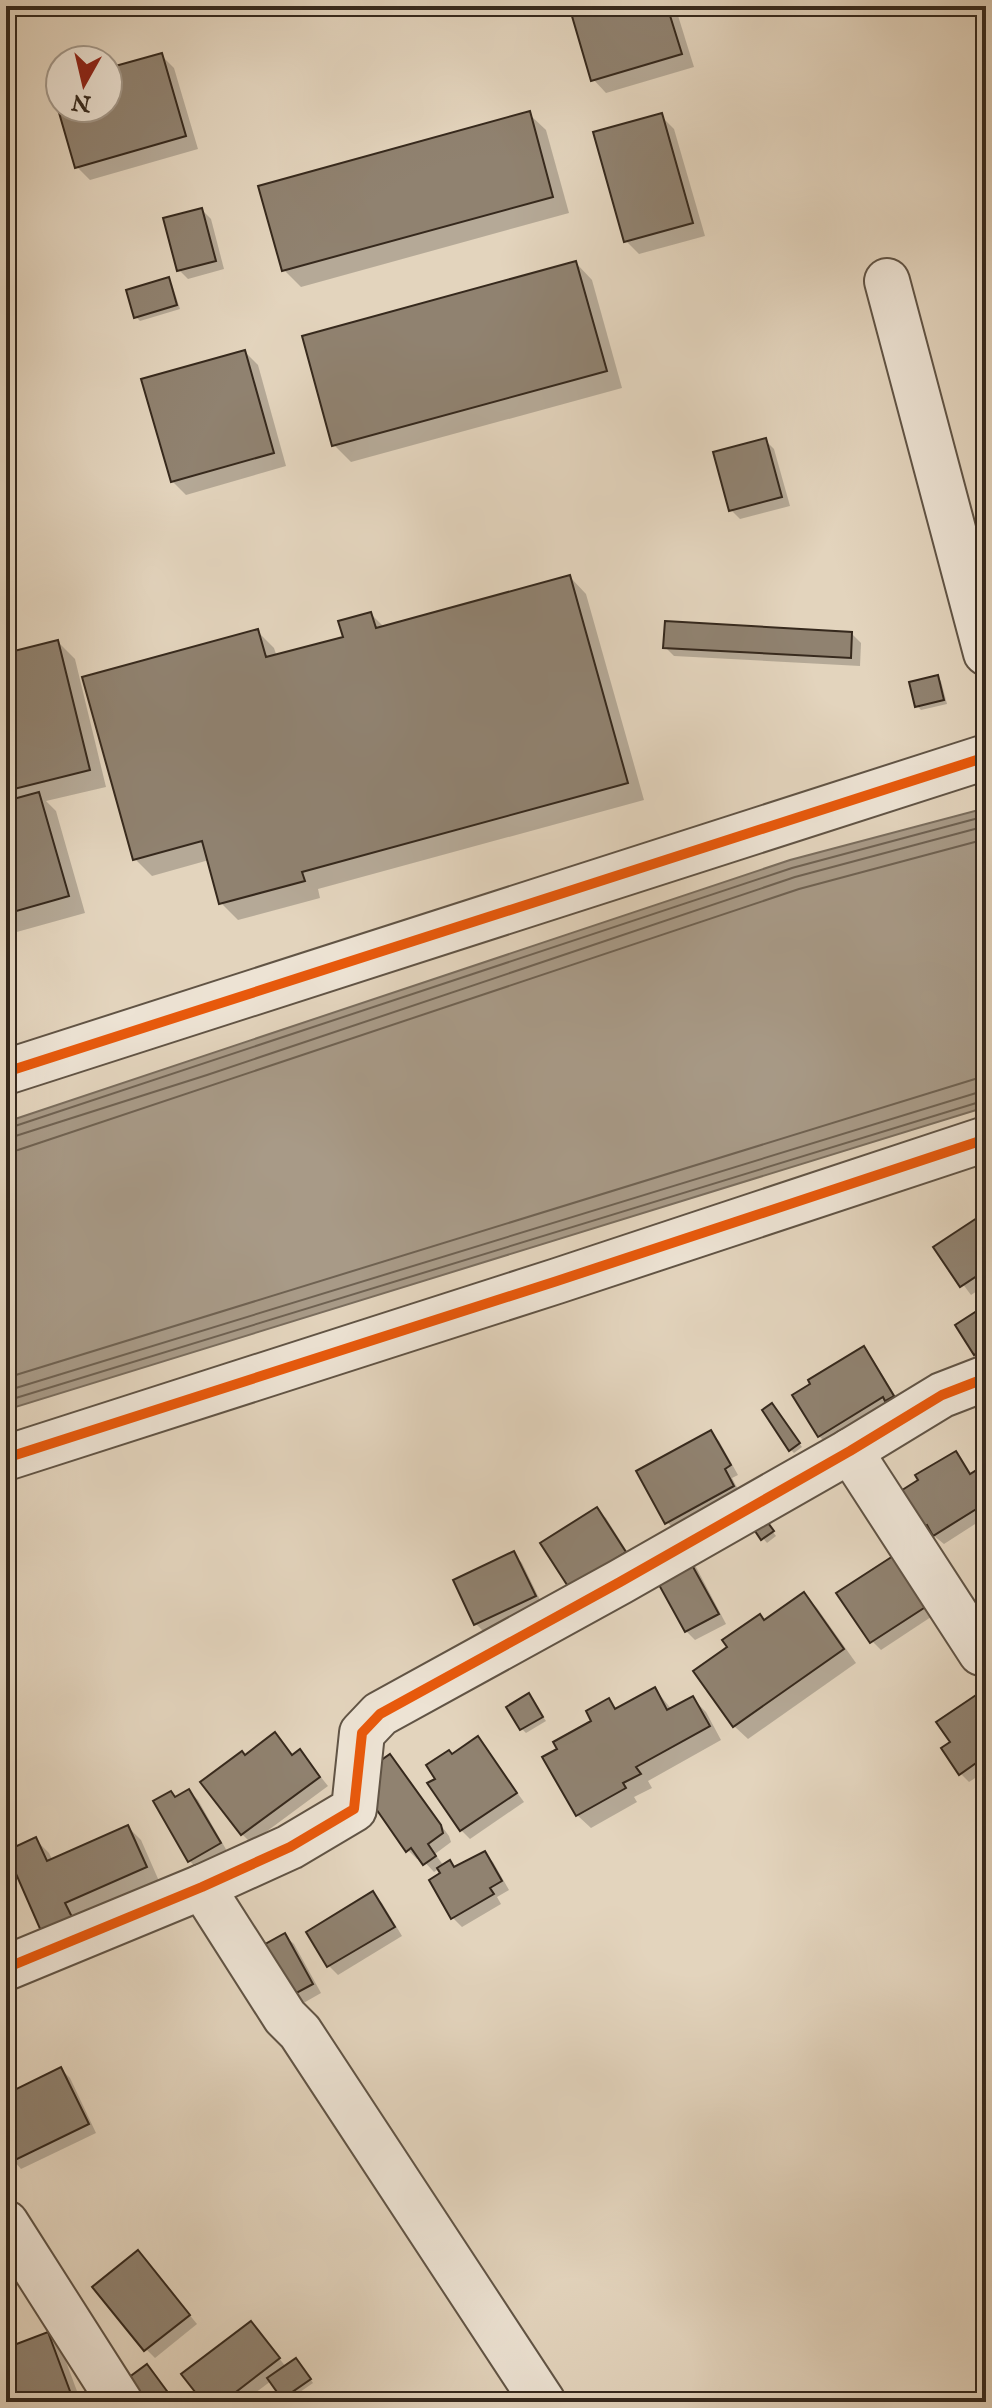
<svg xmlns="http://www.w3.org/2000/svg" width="992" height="2408" viewBox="0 0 992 2408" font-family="'IM FELL English',serif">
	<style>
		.water { fill: #a89a87; stroke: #7a6d5d; stroke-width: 2 }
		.shadow { fill: #0003 }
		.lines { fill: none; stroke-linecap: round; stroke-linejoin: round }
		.shore { stroke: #6f6252; stroke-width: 2 }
		.building { fill: #908270; stroke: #36291d; stroke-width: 2 }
		.minor-casing { stroke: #615445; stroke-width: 48 }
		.minor { stroke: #ede3d4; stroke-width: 44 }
		.cycleway-casing { stroke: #ede3d4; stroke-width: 15 }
		.cycleway { stroke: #e8590c; stroke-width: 10 }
	</style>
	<rect width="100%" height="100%" fill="#e3d4bd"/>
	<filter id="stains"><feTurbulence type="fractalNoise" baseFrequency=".0025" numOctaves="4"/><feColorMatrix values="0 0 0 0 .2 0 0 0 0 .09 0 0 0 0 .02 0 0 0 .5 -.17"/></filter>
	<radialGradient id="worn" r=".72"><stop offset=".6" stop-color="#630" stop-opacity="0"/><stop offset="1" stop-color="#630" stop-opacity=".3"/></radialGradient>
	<!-- water -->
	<path class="water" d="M986 808V1107L6 1410V1122L790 860Z"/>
	<!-- shadow -->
	<g class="shadow">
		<path d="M571 6H675L694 67 606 93 593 79Z"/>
		<path d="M161 55 174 68 198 149 90 180 77 167 53 86 60 84V108H108V70Z"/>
		<path d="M529 114 546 130 569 213 301 287 284 270Z"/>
		<path d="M661 116 674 129 705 236 639 254 626 241Z"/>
		<path d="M202 210 211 219 224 269 188 279 179 270Z"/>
		<path d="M576 263 592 280 622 388 351 462 334 445Z"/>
		<path d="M168 280 172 284 180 309 140 321 136 317Z"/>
		<path d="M245 352 258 365 286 466 186 495 172 481Z"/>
		<path d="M765 440 774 449 790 506 740 519 731 510Z"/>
		<path d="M570 577 586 594 644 800 318 889 320 898 238 920 221 903 209 860 152 876 135 859 257 631 274 648 277 657 345 638 371 614 385 628Z"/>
		<path d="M852 634 861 643 860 666 674 656 665 647Z"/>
		<path d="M58 642 75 659 106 787 46 801 56 811 85 913 6 935V655Z"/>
		<path d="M937 677 941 681 947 704 921 710 917 706Z"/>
		<path d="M986 1214V1285L971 1295 936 1248Z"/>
		<path d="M986 1307V1361L985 1362 976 1353Z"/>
		<path d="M863 1349 872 1358 901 1405 828 1445 819 1436Z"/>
		<path d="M776 1409 802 1447 794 1453 790 1449Z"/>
		<path d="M710 1432 719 1441 738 1475 732 1478 741 1495 676 1531 667 1522Z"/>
		<path d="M955 1453 972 1475 986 1466V1517L944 1544 923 1527Z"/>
		<path d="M597 1510 606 1518 633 1561 579 1595Z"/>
		<path d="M766 1523 776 1536 767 1543 753 1526Z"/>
		<path d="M514 1554 522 1563 543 1606 485 1633 476 1624 455 1581Z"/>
		<path d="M687 1558 696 1567 726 1624 695 1640 686 1631Z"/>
		<path d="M893 1558 934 1615 881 1650 872 1641Z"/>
		<path d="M804 1595 817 1608 856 1663 748 1739 734 1726 765 1622Z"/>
		<path d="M655 1689 672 1710 692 1698 706 1712 721 1740 648 1781 652 1788 634 1797 637 1802 591 1828 577 1815 559 1749 594 1722 608 1701 618 1710Z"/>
		<path d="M985 1692 986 1771 969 1782 960 1773 953 1743Z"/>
		<path d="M529 1696 546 1721 526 1733 522 1729Z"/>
		<path d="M478 1739 524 1802 470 1839 461 1830 438 1779 452 1756Z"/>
		<path d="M283 1743 293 1756 308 1761 328 1786 251 1843 242 1834 245 1757Z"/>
		<path d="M390 1757 449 1836 451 1842 435 1854 444 1866 450 1863 456 1869 484 1853 493 1862 509 1890 497 1897 501 1904 462 1927 453 1918 440 1868 434 1872 420 1857 417 1859 408 1850Z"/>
		<path d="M189 1791 198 1800 228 1853 198 1870 190 1861 176 1798Z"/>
		<path d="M128 1827 141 1840 159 1881 77 1917 56 1943 36 1840 49 1853 53 1861Z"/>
		<path d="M373 1894 382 1903 402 1936 338 1975 329 1966Z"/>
		<path d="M285 1936 294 1944 321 1993 300 2005 291 1996Z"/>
		<path d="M61 2069 70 2078 96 2133 21 2169 13 2160 6 2147V2096Z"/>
		<path d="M146 2262 197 2324 155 2358 146 2349Z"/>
		<path d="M251 2323 286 2367 300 2364 313 2383 287 2401 271 2381 243 2402H205Z"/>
		<path d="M47 2334 61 2348 81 2402H6V2350Z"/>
	</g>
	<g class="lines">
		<!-- shore -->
		<g class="shore">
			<path d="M6 1129 792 868 986 816"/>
			<path d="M6 1139 207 1075 795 877 986 826"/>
			<path d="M6 1152 18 1150 799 889 986 839"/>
			<path d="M6 1378 975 1079 986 1078"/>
			<path d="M6 1391 986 1090"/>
			<path d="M6 1401 986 1100"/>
		</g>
	</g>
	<!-- building -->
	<g class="building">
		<path d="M569 6H667L682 54 591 81Z"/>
		<path d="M162 53 186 136 75 168 51 85 60 82V108H108V68Z"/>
		<path d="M530 111 553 197 282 271 258 186Z"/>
		<path d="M662 113 693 223 624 242 593 132Z"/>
		<path d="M202 208 216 261 177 271 163 218Z"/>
		<path d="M576 261 607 371 332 446 302 336Z"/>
		<path d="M169 277 177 305 134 318 126 290Z"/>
		<path d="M245 350 274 453 171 482 141 379Z"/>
		<path d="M766 438 782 497 729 511 713 452Z"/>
		<path d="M570 575 628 783 302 872 305 881 219 904 202 841 133 860 82 677 258 629 266 657 343 637 338 621 371 612 376 628Z"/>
		<path d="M665 621 852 632 851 658 663 648Z"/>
		<path d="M58 640 90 770 6 791V653Z"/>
		<path d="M938 675 944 700 915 707 909 682Z"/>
		<path d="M39 792 69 896 6 914V801Z"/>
		<path d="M986 1212V1270L960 1287 933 1247Z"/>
		<path d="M986 1305V1347L974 1355 955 1325Z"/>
		<path d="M864 1346 894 1396 885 1401 883 1397 818 1437 792 1395 810 1384 808 1380Z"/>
		<path d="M772 1403 800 1443 789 1451 762 1410Z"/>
		<path d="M711 1430 731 1465 725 1469 734 1486 665 1524 636 1471Z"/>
		<path d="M956 1451 970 1474 986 1464V1503L933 1536 927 1525 921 1528 899 1492 918 1480 915 1475Z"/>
		<path d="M597 1507 626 1552 569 1588 540 1543Z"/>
		<path d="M763 1516 774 1531 761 1540 751 1525Z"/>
		<path d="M514 1551 536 1596 474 1625 453 1580Z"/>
		<path d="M687 1556 719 1614 685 1632 653 1574Z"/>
		<path d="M893 1556 927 1606 870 1643 836 1593Z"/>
		<path d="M804 1592 844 1649 733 1727 693 1671 727 1647 722 1640 760 1614 764 1620Z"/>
		<path d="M655 1687 667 1710 693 1696 710 1726 636 1767 641 1774 623 1783 626 1788 576 1816 542 1757 557 1749 553 1742 591 1721 586 1711 609 1698 615 1709Z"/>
		<path d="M985 1689 986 1756 959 1775 941 1748 950 1742 936 1722Z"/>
		<path d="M529 1693 543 1717 520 1730 506 1707Z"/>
		<path d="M275 1732 292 1755 300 1749 320 1777 241 1835 200 1782 242 1751 245 1755Z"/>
		<path d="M478 1736 517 1793 460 1831 427 1783 435 1779 426 1765 449 1750 452 1754Z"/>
		<path d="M390 1754 441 1825 443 1833 428 1844 436 1856 423 1865 411 1848 406 1852 372 1803 370 1768Z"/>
		<path d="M189 1789 221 1843 188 1862 153 1801 171 1791 175 1797Z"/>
		<path d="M128 1825 147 1867 65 1903 72 1917 41 1931 6 1851 36 1837 47 1861Z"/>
		<path d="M485 1851 502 1881 490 1888 494 1894 451 1919 429 1880 440 1873 437 1868 450 1860 454 1867Z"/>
		<path d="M373 1891 395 1927 327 1967 306 1932Z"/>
		<path d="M285 1933 313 1984 289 1997 260 1947Z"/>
		<path d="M61 2067 89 2124 11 2162 6 2152V2094Z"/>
		<path d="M138 2250 190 2315 144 2351 92 2287Z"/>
		<path d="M251 2321 280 2358 223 2402H203L181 2374Z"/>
		<path d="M48 2332 74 2402H6V2348Z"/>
		<path d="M296 2358 311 2379 282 2399 267 2378Z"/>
		<path d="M147 2364 175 2402H145L128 2378Z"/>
	</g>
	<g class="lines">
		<defs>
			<g id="minor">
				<path d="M887 281 986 653"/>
				<path d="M6 1072 986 757"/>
				<path d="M850 1451 981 1653"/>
				<path d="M6 1458 557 1281 986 1139"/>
				<path d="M202 1887 285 2017 300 2032 543 2402"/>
				<path d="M6 1968 202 1887 290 1847 354 1809 362 1733 380 1714 620 1582 850 1451 942 1395 986 1378"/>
				<path d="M6 2223 120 2402"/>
			</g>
		</defs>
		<!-- minor casing -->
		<use href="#minor" class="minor-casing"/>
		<!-- minor -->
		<use href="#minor" class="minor"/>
		<defs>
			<g id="cycleway">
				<path d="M6 1072 986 757"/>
				<path d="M6 1458 557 1281 986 1139"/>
				<path d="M6 1968 202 1887 290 1847 354 1809 362 1733 380 1714 620 1582 850 1451 942 1395 986 1378"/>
			</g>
		</defs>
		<!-- cycleway casing -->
		<use href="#cycleway" class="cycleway-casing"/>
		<!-- cycleway -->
		<use href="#cycleway" class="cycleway"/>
	</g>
	<!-- margin -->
	<rect width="992" height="2408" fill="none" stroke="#e3d4bd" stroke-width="32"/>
	<rect x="8" y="8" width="976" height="2392" fill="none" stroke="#36291d" stroke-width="4"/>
	<rect x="16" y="16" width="960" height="2376" fill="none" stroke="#36291d" stroke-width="2"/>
	<!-- north arrow -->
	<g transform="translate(84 84) rotate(188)"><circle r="38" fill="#ede3d4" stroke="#a4998b" stroke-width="2"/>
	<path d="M0-6L14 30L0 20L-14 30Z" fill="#8f2418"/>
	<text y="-12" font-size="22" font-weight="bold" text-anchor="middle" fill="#36291d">N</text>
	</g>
	<rect width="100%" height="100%" filter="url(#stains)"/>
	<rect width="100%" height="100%" fill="url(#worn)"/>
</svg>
